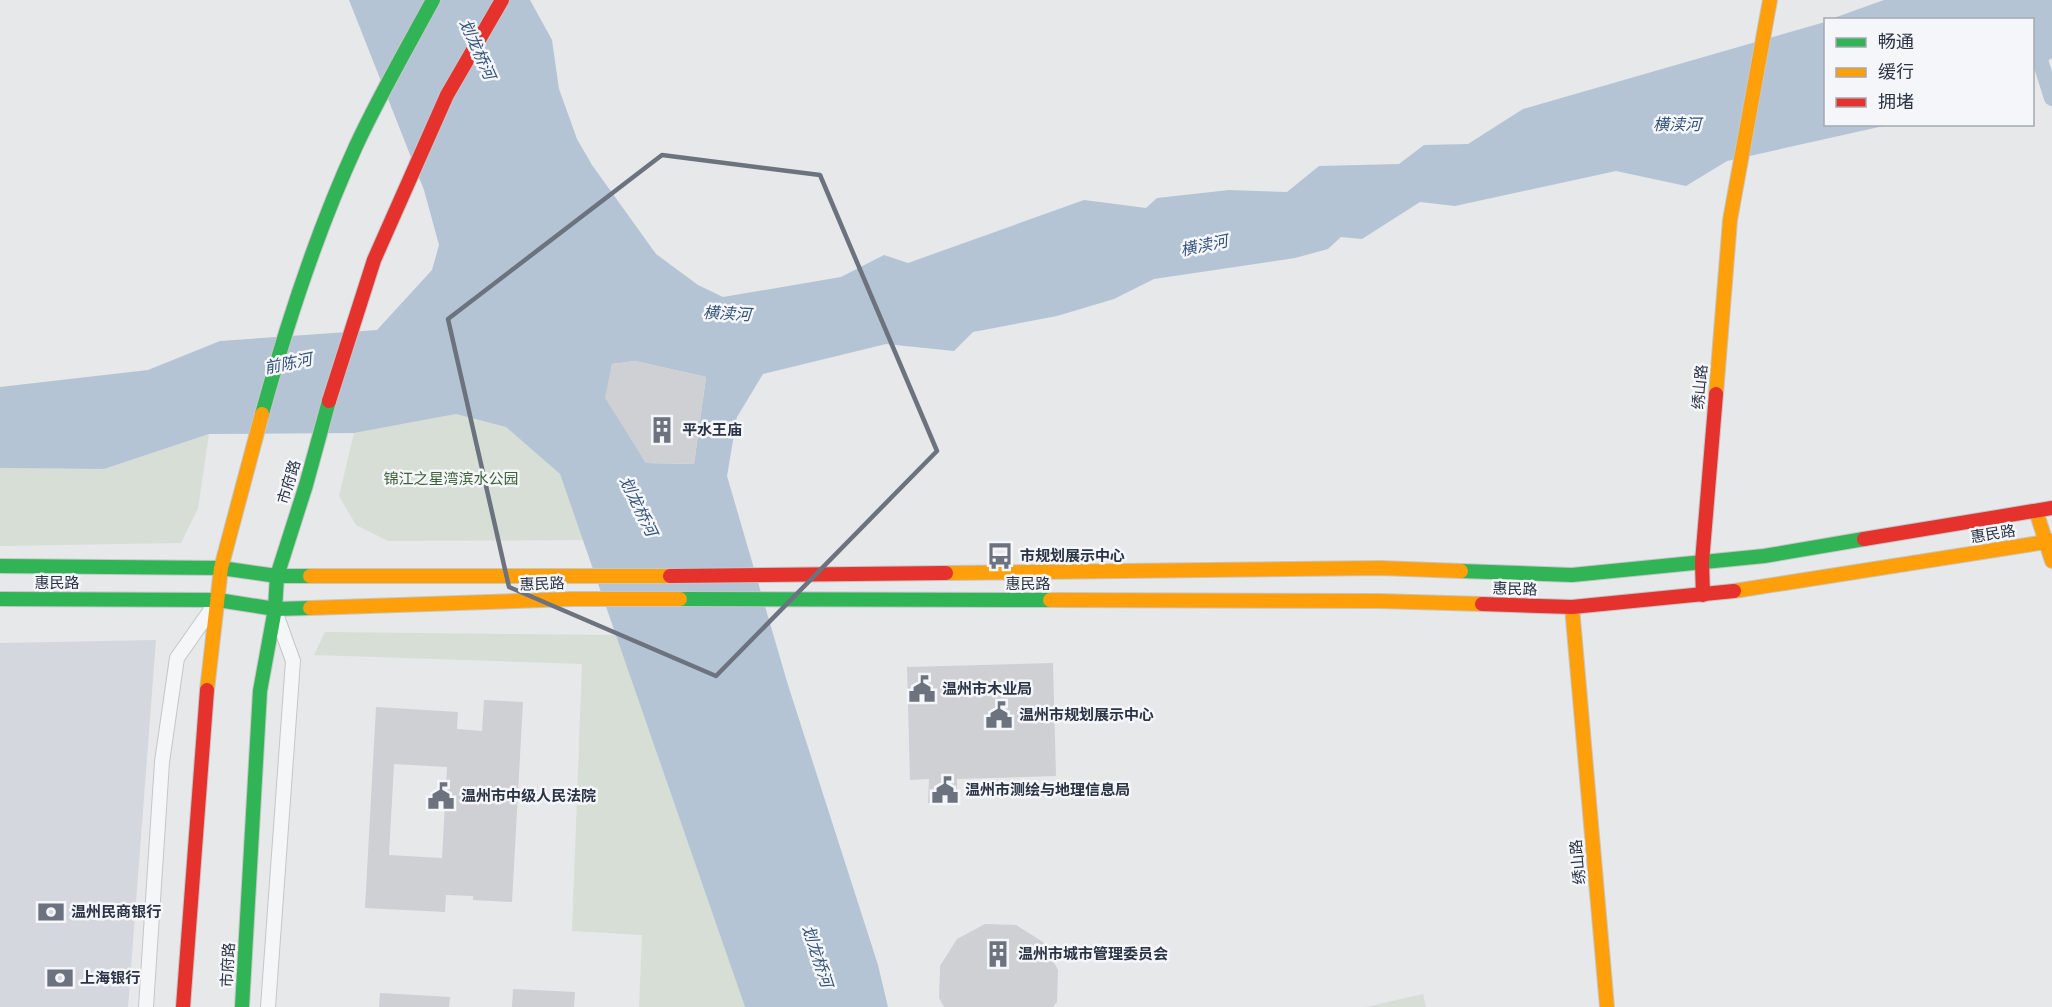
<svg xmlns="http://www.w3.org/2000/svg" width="2052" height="1007" viewBox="0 0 2052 1007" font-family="'Source Sans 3','Noto Sans SC',sans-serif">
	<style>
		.built { fill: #d4d7dd }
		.green { fill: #d6ded6 }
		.water { fill: #b4c4d5; fill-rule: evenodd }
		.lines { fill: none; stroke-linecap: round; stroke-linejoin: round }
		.canal { stroke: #b4c4d5; stroke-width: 16 }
		.building { fill: #ced0d3; fill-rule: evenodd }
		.street-casing { stroke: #c4c6c8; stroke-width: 16 }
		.fast-casing { stroke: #c4c6c8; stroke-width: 16 }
		.slow-casing { stroke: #c4c6c8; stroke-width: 16 }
		.jam-casing { stroke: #c4c6c8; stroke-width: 16 }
		.street { stroke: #f5f6f7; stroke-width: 14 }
		.fast { stroke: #30b455; stroke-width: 14 }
		.slow { stroke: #ff9f0a; stroke-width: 14 }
		.jam { stroke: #e5322d; stroke-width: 14 }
		.marked { fill: none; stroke: #6c737f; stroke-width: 4.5; stroke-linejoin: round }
		.labels { text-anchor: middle; stroke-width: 5; stroke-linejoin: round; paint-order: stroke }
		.street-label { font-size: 15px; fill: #2b3445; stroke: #f4f6f9 }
		.poi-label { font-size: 15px; font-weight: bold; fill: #2b3445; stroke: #f4f6f9; text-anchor: start }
		.park-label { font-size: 15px; fill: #3f6138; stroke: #f4f6f9 }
		.water-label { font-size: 16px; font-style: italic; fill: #34527a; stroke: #f4f6f9 }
	</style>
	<rect width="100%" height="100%" fill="#e6e8ea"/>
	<!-- built -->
	<path class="built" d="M156 640 128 1007H0V643Z"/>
	<!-- green -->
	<g class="green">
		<path d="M456 414 506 427 560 474 584 540 388 541 356 525 339 496 354 433Z"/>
		<path d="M209 434 198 508 181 543 0 546V468L104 469Z"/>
		<path d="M325 632 617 635 745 1007H639L642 935 572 931 582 664 314 655Z"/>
		<path d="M1423 994 1426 1007H1366Z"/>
	</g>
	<!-- water -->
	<g class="water">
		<path d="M349 0H530L552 40 559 89 577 139 592 165 656 254 698 285 723 297 841 277 884 255 908 263 1084 200 1146 208 1157 198 1229 190 1287 192 1319 166 1399 164 1424 145 1468 144 1523 109 1825 22 1826 124 1888 125 1727 161 1686 186 1616 171 1455 206 1420 202 1362 239 1341 237 1328 249 1295 258 1154 279 1114 299 1057 316 973 332 954 351 886 344 763 374 737 417 727 476 788 685 878 965 888 1007H745L560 474 506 427 456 414 354 433 209 434 104 469 0 468V387L148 370 220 341 377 330 432 270 439 245 424 190ZM635 361 706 377 694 464 646 463 606 398 612 364Z"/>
		<path d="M1884 0H2052V58L2033 70 2032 20 1831 19Z"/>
	</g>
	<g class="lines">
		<!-- canal -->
		<path class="canal" d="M2032 35 2052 98"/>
	</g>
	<!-- building -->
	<g class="building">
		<path d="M635 361 706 377 694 464 646 463 605 398 612 364Z"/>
		<path d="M1053 663 1056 776 957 779V804L928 803 929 779 910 780 907 667Z"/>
		<path d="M484 700 523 702 512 902 473 900V896L446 895 445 912 365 908 376 707 458 712 457 729 482 731ZM394 764 447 767 442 858 389 855Z"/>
		<path d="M985 924 1016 925 1043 942 1058 970 1057 1002 1053 1007H944L939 998 940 966 957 939Z"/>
		<path d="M513 989 575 992 574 1007H512Z"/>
		<path d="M380 993 450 997 449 1007H379Z"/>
	</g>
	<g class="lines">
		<defs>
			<g id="street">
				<path d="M146 1007 162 762 177 658 215 604"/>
				<path d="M268 1007 293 661 275 611"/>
			</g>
			<g id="fast">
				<path d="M262 414C287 323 317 231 356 146 379 96 407 48 433 0"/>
				<path d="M0 566 221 568 277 576H310"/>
				<path d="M1461 571 1572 575 1764 556 1864 539"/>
				<path d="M0 599 218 600 275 609 310 608"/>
				<path d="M680 599 1050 600"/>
				<path d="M242 1007 260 691 275 609 277 576 306 485 329 401"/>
			</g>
			<g id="slow">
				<path d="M1716 394 1730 220 1770 0"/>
				<path d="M2036 511 2052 561"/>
				<path d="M946 573 1380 568 1461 571"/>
				<path d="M310 576H670"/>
				<path d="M1734 591 2052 541"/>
				<path d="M1050 600 1379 601 1482 604"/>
				<path d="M1572 607 1607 1007"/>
				<path d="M310 608 572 599H680"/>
				<path d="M207 690 221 568 262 414"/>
			</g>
			<g id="jam">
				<path d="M329 401 374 260 447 95 502 0"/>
				<path d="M1864 539 2052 508"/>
				<path d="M670 576 946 573"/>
				<path d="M1703 595 1702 562 1716 394"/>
				<path d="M1482 604 1572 607 1734 591"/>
				<path d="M183 1007 207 690"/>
			</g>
		</defs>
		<!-- street casing -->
		<use href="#street" class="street-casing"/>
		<!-- fast casing -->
		<use href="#fast" class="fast-casing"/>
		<!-- slow casing -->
		<use href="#slow" class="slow-casing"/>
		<!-- jam casing -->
		<use href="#jam" class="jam-casing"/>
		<!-- street -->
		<use href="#street" class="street"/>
		<!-- fast -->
		<use href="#fast" class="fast"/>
		<!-- slow -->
		<use href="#slow" class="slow"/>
		<!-- jam -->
		<use href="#jam" class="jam"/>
	</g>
	<!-- marked area -->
	<path class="marked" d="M662 155 820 175 937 451 716 676 509 587 448 319Z"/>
	<!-- icons -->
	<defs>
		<symbol id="building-bare" viewBox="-9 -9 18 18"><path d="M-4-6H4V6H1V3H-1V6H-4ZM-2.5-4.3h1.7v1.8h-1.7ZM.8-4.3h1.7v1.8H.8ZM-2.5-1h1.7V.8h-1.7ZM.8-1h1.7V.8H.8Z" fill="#6c737f" stroke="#f4f6f9" stroke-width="2.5" paint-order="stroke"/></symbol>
		<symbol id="bus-bare" viewBox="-9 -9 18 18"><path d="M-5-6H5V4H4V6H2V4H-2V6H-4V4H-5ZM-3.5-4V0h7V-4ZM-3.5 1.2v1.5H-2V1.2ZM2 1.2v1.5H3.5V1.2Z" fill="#6c737f" stroke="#f4f6f9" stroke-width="2.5" paint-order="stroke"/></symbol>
		<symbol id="civic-bare" viewBox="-9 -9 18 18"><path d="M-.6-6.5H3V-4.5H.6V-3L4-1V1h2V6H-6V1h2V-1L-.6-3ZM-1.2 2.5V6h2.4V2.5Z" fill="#6c737f" stroke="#f4f6f9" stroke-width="2.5" paint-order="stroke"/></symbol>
		<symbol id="bank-bare" viewBox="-9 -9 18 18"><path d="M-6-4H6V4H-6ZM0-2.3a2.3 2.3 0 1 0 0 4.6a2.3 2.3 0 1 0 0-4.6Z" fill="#6c737f" stroke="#f4f6f9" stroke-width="2.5" paint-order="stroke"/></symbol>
	</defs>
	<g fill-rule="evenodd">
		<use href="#building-bare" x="643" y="411" width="38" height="38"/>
		<use href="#bus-bare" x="981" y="537" width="38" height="38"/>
		<use href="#civic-bare" x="903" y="670" width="38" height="38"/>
		<use href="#civic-bare" x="980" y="696" width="38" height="38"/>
		<use href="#civic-bare" x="926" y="771" width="38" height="38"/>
		<use href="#civic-bare" x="422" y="777" width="38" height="38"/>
		<use href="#bank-bare" x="32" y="893" width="38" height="38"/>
		<use href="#building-bare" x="979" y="935" width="38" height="38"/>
		<use href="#bank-bare" x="41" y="959" width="38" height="38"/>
	</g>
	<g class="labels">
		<!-- street labels -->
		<g class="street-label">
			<text transform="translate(1700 387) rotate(-85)" y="5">绣山路</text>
			<text transform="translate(289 482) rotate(-73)" y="5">市府路</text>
			<text transform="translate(1993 534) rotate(-9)" y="5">惠民路</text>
			<text x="57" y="588">惠民路</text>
			<text transform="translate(542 584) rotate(-2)" y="5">惠民路</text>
			<text x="1028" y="589">惠民路</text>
			<text transform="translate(1515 589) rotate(2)" y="5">惠民路</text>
			<text transform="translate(1578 862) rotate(-95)" y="5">绣山路</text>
			<text transform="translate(228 965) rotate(-87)" y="5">市府路</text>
		</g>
		<!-- poi labels -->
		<g class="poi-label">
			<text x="682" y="435">平水王庙</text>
			<text x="1020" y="561">市规划展示中心</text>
			<text x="942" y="694">温州市木业局</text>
			<text x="1019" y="720">温州市规划展示中心</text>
			<text x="965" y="795">温州市测绘与地理信息局</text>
			<text x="461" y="801">温州市中级人民法院</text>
			<text x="71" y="917">温州民商银行</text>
			<text x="1018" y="959">温州市城市管理委员会</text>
			<text x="80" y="983">上海银行</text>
		</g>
		<!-- park labels -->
		<g class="park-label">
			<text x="451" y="484">锦江之星湾滨水公园</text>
		</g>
		<!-- water labels -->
		<g class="water-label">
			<text transform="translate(478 49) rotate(66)" y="6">划龙桥河</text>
			<text x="1677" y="130">横渎河</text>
			<text transform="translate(1204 245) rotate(-12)" y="6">横渎河</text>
			<text transform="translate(727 313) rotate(3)" y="6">横渎河</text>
			<text transform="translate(288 363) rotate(-11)" y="6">前陈河</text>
			<text transform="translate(639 506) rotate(64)" y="6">划龙桥河</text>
			<text transform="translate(818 956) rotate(72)" y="6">划龙桥河</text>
		</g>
	</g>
	<!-- legend -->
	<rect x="1824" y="18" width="210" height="108" fill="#f4f6f9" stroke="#a4a8b1" stroke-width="1.5"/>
	<rect x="1836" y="38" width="30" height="9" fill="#30b455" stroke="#a4a8b1" stroke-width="1.5"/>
	<text x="1878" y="48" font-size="18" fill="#2b3445">畅通</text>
	<rect x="1836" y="68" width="30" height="9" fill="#ff9f0a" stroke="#a4a8b1" stroke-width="1.5"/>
	<text x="1878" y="78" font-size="18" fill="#2b3445">缓行</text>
	<rect x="1836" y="98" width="30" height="9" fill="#e5322d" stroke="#a4a8b1" stroke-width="1.5"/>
	<text x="1878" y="108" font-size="18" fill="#2b3445">拥堵</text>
</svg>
